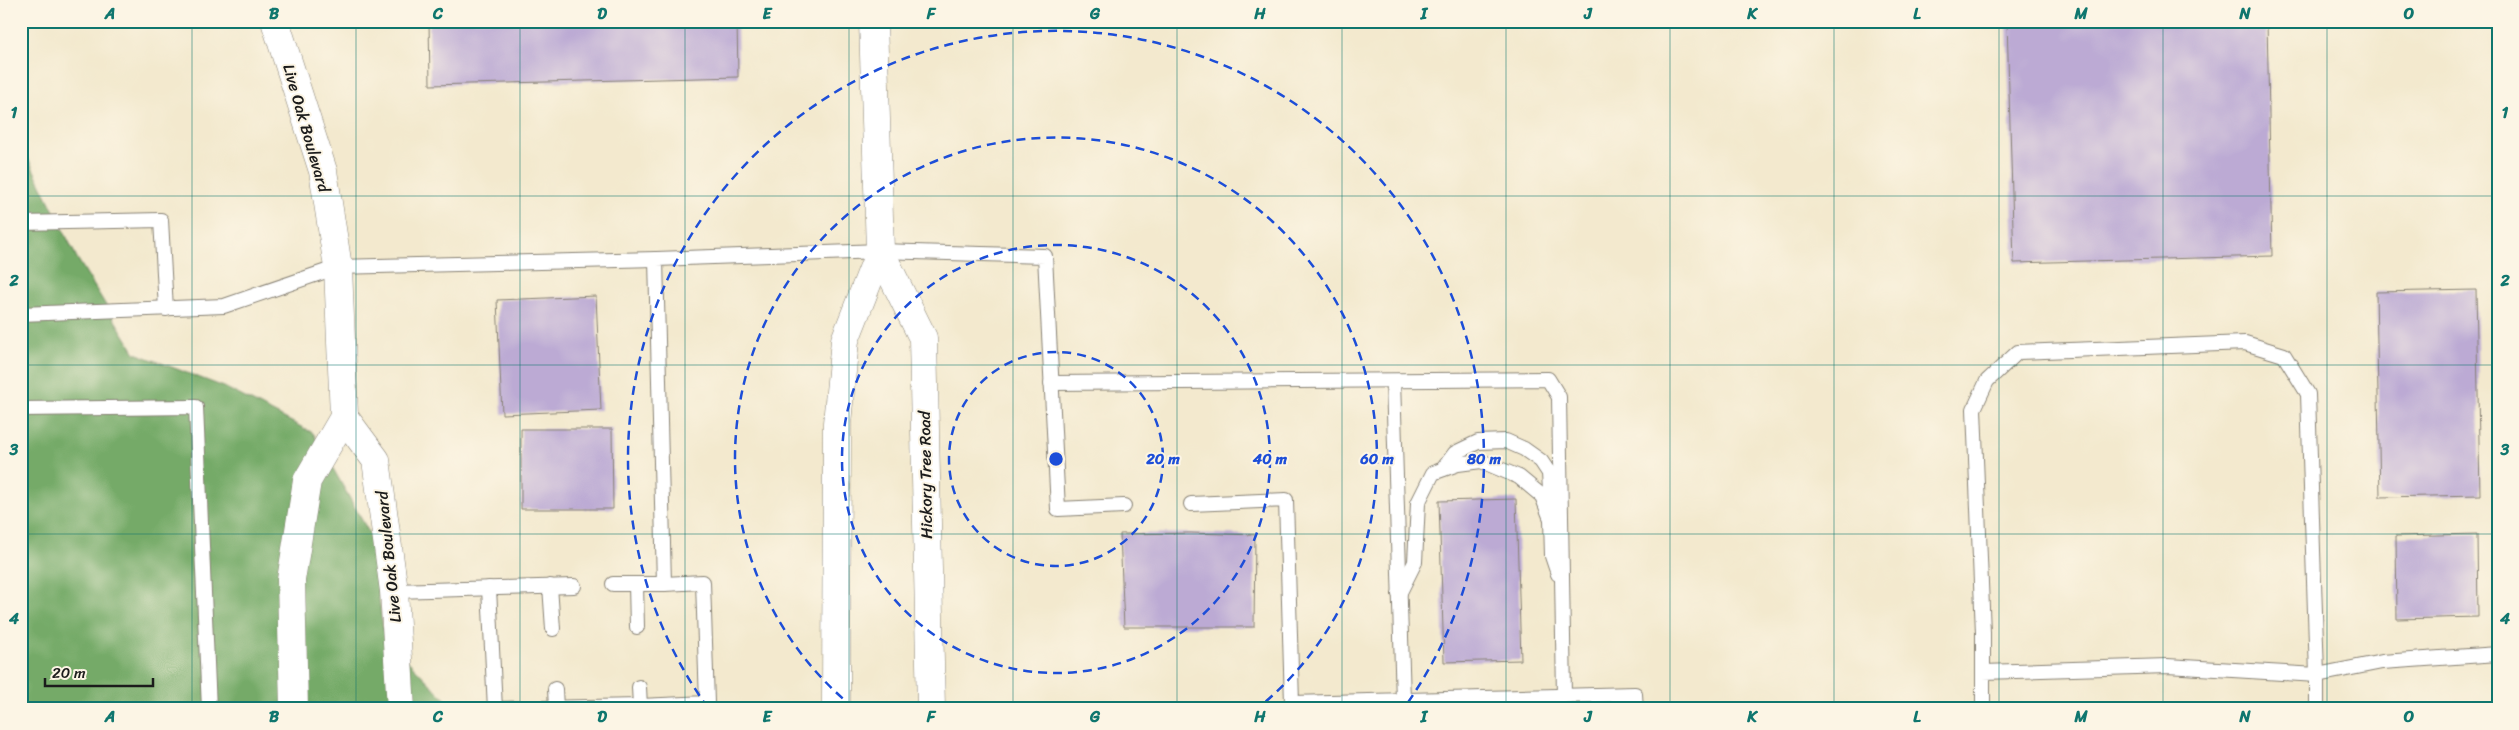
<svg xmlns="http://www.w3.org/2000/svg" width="2519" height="730" viewBox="0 0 2519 730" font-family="Sriracha,sans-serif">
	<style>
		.forest { fill: #75aa67; stroke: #486342 }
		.building { fill: #bcaad4 }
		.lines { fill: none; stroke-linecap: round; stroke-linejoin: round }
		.service-casing { stroke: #888275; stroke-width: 16 }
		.minor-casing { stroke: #888275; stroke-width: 29 }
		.tertiary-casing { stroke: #888275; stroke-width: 29 }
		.service { stroke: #fff; stroke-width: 14 }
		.minor { stroke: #fff; stroke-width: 28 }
		.tertiary { stroke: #fff; stroke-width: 28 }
		.grid { fill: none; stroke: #0f766e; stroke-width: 1; stroke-opacity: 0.55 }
		.ring { fill: none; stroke: #1d4ed8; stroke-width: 2.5; stroke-dasharray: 9 6 }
		.labels { text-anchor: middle; stroke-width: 4; stroke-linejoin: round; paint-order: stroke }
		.street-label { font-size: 16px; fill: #1c1c1c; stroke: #fcf5e5 }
		.centre { fill: #1d4ed8; stroke: #fcf5e5; stroke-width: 2.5 }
		.ring-label { font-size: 15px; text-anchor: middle; font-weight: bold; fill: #1d4ed8; stroke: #fcf5e5; stroke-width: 4; stroke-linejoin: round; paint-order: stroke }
		.neatline { fill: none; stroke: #0f766e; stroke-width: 2 }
		.grid-label { font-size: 16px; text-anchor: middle; font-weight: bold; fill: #0f766e }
	</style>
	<rect width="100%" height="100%" fill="#fcf5e5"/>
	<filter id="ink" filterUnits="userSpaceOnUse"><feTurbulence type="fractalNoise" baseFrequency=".02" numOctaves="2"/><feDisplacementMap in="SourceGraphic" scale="10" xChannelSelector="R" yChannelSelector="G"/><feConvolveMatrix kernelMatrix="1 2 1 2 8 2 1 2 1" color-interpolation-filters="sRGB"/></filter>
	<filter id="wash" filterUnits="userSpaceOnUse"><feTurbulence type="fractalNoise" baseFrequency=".0096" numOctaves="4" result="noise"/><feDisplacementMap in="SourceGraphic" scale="20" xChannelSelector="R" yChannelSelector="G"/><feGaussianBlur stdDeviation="1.12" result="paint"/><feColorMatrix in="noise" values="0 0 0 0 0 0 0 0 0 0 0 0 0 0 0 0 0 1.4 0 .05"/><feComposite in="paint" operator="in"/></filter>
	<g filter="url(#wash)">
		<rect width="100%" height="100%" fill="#f3e9ce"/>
		<!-- forest -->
		<path class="forest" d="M21 144 77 258 135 353 224 387 313 433 371 536 384 637 455 709H21Z"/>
		<g id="blocks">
			<!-- building -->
			<g class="building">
				<path d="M429 21H737L738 77 430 85Z"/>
				<path d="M2007 21H2267L2272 256 2014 263Z"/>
				<path d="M2476 290 2480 495 2380 497 2376 292Z"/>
				<path d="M596 296 601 410 502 414 497 300Z"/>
				<path d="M521 429H612L613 509H521Z"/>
				<path d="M1516 499 1521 660 1444 662 1439 501Z"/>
				<path d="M1190 533 1255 535 1254 627H1124L1120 534Z"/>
				<path d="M2477 534 2478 617 2397 619 2396 536Z"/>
			</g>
		</g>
	</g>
	<g filter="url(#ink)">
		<use href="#blocks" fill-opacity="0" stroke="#888275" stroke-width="1"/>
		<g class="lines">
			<defs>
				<g id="service">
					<path d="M21 223 161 220 166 309"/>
					<path d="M21 314 224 306 338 267 656 259"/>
					<path d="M1393 381 1403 700"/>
					<path d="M1051 383 1548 379 1559 397 1564 696"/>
					<path d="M21 409 196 407 209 709"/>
					<path d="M1443 469 1455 453 1478 442 1506 441 1524 449 1541 461 1549 473 1551 508"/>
					<path d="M1191 504 1286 500 1292 703 1635 694 1636 709"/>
					<path d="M613 584H664L656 259 880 251 1045 256 1058 509 1124 506"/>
					<path d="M636 584 637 627"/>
					<path d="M550 586 553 629"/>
					<path d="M489 588 495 709 640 706 639 687"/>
					<path d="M394 591 574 586"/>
					<path d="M1399 594 1415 562 1418 503 1433 473 1458 464 1481 461 1519 477 1542 496 1551 519 1552 556 1558 574"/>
					<path d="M1983 672 2167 666 2317 675 2308 394 2284 355 2245 343 2018 352 1987 381 1974 409 1983 633V709"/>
					<path d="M555 689 556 708"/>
					<path d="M640 706 707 703 703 582 664 584"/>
					<path d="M2317 709V675L2382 662 2498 654"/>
				</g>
				<g id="minor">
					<path d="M275 21 323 171 338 267 344 417 307 481 291 580 294 709"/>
					<path d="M344 417 376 460 394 591 401 709"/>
				</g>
				<g id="tertiary">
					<path d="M880 251 923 338 931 709"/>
					<path d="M836 709 837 423 845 340 880 251 873 21"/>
				</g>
			</defs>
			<!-- service casing -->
			<use href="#service" class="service-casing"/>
			<!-- minor casing -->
			<use href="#minor" class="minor-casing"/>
			<!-- tertiary casing -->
			<use href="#tertiary" class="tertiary-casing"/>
			<!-- service -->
			<use href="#service" class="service"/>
			<!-- minor -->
			<use href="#minor" class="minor"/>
			<!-- tertiary -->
			<use href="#tertiary" class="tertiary"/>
		</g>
	</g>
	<!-- grid -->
	<path class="grid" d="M192 21V709M356 21V709M520 21V709M685 21V709M849 21V709M1013 21V709M1177 21V709M1342 21V709M1506 21V709M1670 21V709M1834 21V709M1999 21V709M2163 21V709M2327 21V709M21 196H2498M21 365H2498M21 534H2498"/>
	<!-- distance rings -->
	<g class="ring">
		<circle cx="1056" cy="459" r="107"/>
		<circle cx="1056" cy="459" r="214"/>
		<path d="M854 708A321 321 0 1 1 1258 708"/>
		<path d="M708 708A428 428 0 1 1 1404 708"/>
	</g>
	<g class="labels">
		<!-- street labels -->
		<g class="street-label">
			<text transform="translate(307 128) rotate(74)" y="6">Live Oak Boulevard</text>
			<text transform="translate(925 475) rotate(-91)" y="6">Hickory Tree Road</text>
			<text transform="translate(388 557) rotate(-96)" y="6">Live Oak Boulevard</text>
		</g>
	</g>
	<circle cx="1056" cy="459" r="8" class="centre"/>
	<g class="ring-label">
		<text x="1163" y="464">20 m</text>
		<text x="1270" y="464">40 m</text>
		<text x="1377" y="464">60 m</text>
		<text x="1484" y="464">80 m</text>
	</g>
	<!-- margin -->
	<rect width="2519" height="730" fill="none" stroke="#fcf5e5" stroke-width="55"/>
	<!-- scale -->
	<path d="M45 678v8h108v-8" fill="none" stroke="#1c1c1c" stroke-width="2.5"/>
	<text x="52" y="678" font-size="15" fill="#1c1c1c" stroke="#fcf5e5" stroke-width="4" paint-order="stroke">20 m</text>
	<rect x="28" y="28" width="2464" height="674" class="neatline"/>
	<g class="grid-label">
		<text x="110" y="19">A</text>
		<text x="274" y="19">B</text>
		<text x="438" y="19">C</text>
		<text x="602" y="19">D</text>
		<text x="767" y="19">E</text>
		<text x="931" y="19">F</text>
		<text x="1095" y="19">G</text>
		<text x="1260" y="19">H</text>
		<text x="1424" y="19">I</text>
		<text x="1588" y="19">J</text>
		<text x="1752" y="19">K</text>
		<text x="1917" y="19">L</text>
		<text x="2081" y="19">M</text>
		<text x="2245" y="19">N</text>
		<text x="2409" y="19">O</text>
		<text x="14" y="118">1</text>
		<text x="2505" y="118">1</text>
		<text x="14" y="286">2</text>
		<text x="2505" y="286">2</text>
		<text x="14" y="455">3</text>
		<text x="2505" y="455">3</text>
		<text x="14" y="624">4</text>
		<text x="2505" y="624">4</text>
		<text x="110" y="722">A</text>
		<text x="274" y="722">B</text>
		<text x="438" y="722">C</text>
		<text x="602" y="722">D</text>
		<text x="767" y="722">E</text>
		<text x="931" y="722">F</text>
		<text x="1095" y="722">G</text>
		<text x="1260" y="722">H</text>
		<text x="1424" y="722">I</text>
		<text x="1588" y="722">J</text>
		<text x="1752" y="722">K</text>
		<text x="1917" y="722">L</text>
		<text x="2081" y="722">M</text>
		<text x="2245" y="722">N</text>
		<text x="2409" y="722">O</text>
	</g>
</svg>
